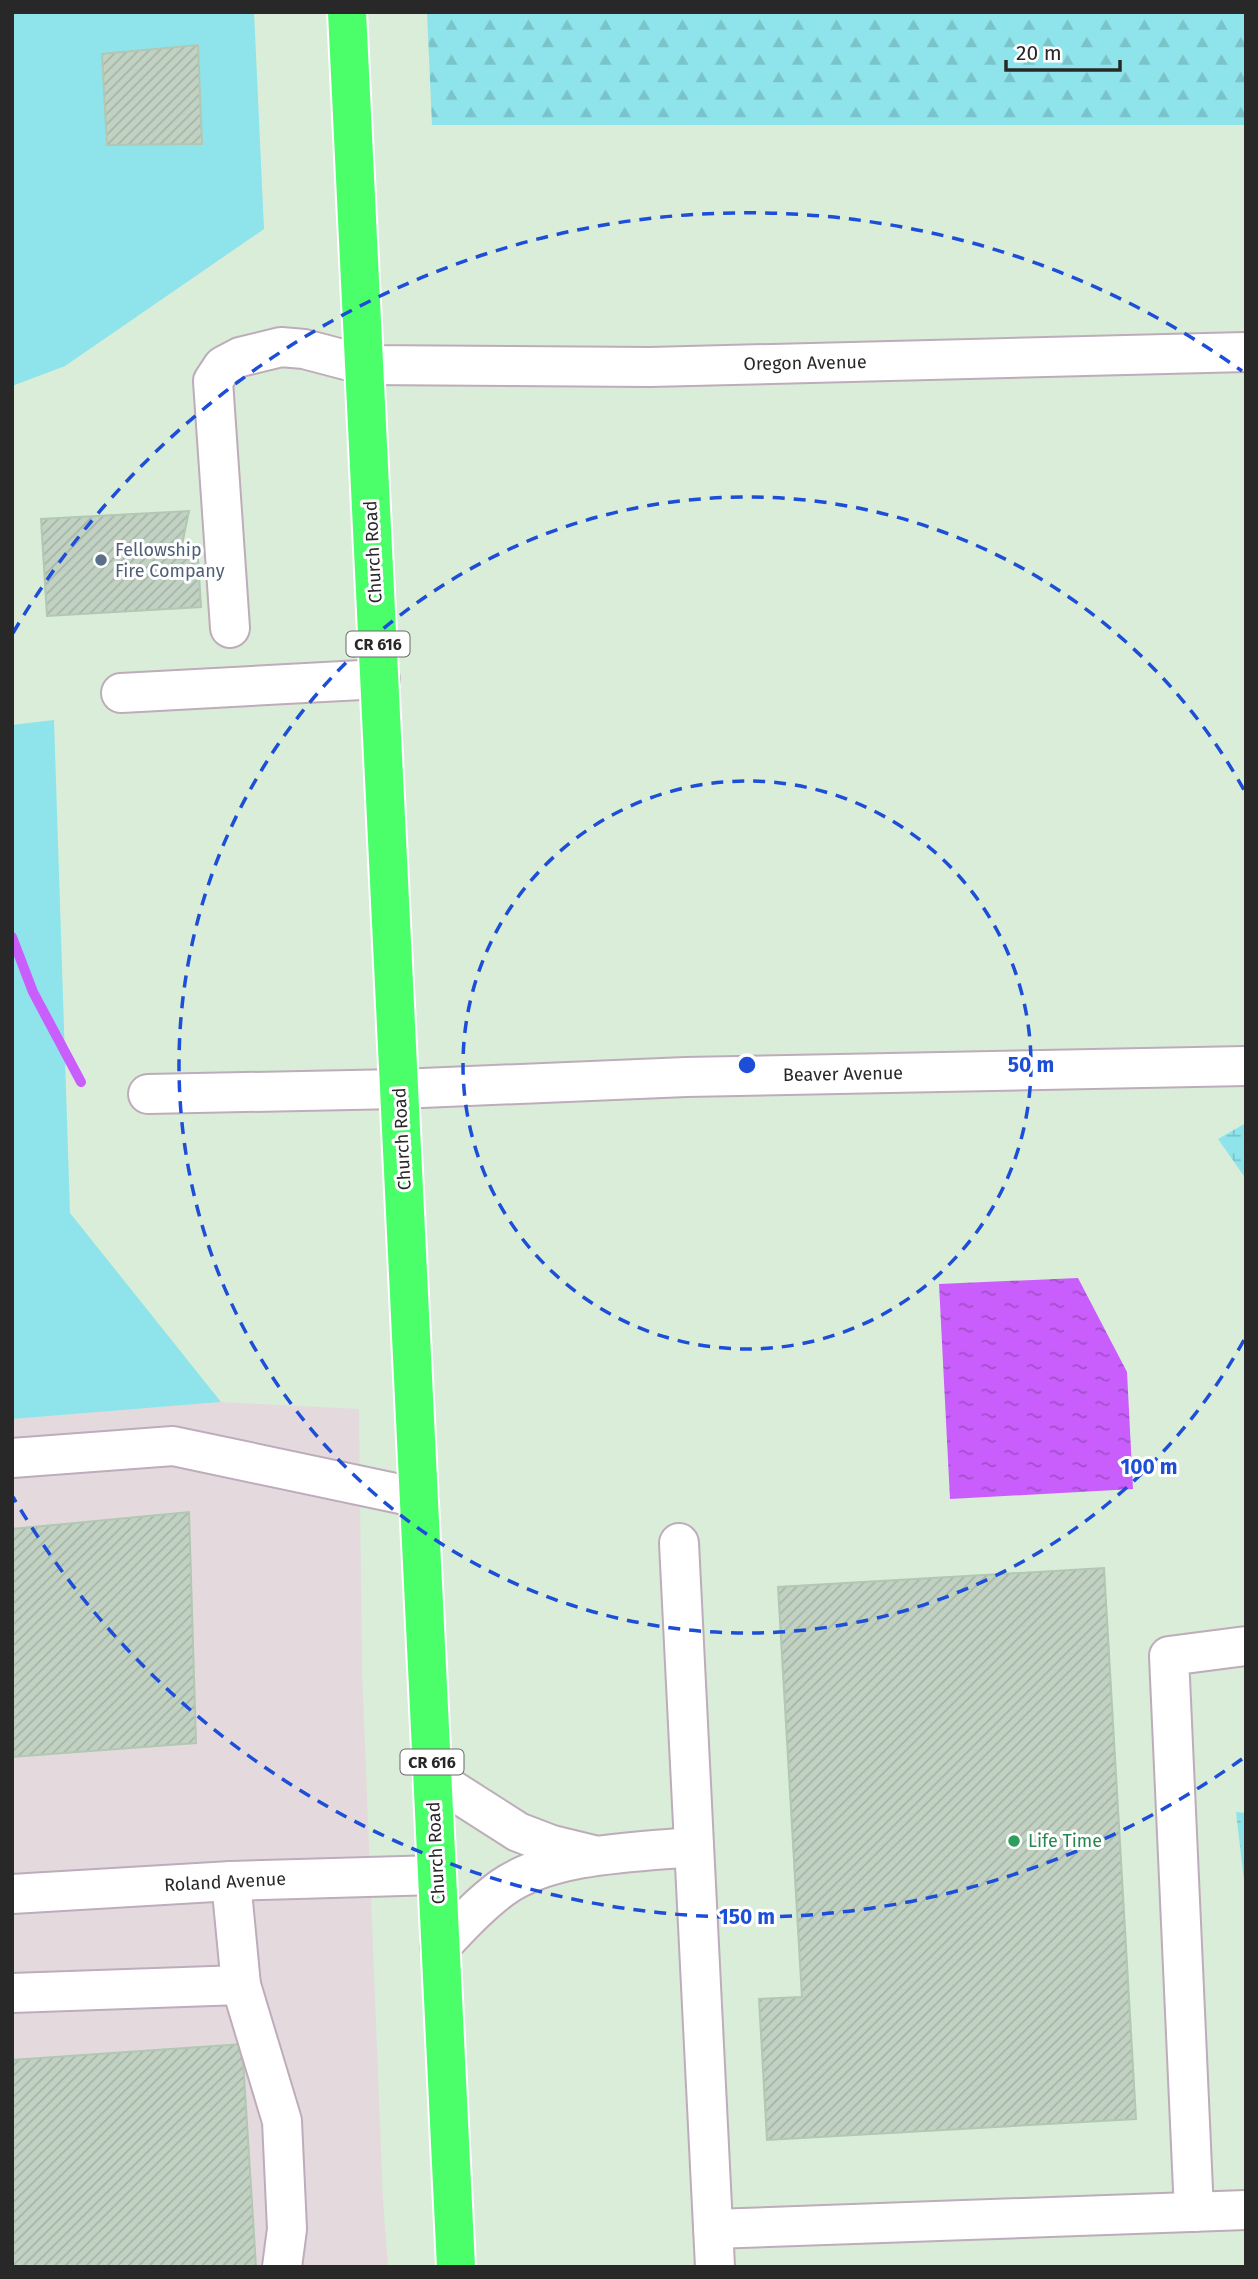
<svg xmlns="http://www.w3.org/2000/svg" width="1258" height="2279" viewBox="0 0 1258 2279" font-family="'Fira Sans',sans-serif">
	<style>
		.industrial { fill: #e4dadd }
		.grass { fill: #8ee4ea }
		.forest { fill: url(#forest-firs) }
		.wetland { fill: url(#wetland-marsh) }
		.water { fill: url(#water-ripples) }
		.lines { fill: none; stroke-linecap: round; stroke-linejoin: round }
		.stream { stroke: #c95efc; stroke-width: 10 }
		.building { fill: url(#building-hatch); stroke: #b2c8b3; stroke-width: 2 }
		.minor-casing { stroke: #beacba; stroke-width: 42 }
		.major-casing { stroke: #fff; stroke-width: 42 }
		.minor { stroke: #fff; stroke-width: 38 }
		.major { stroke: #4bff6b; stroke-width: 38 }
		.ring { fill: none; stroke: #1d4ed8; stroke-width: 3.5; stroke-dasharray: 12 9 }
		.service-dot { fill: #5c6f8a; stroke: #fff; stroke-width: 2.5 }
		.leisure-dot { fill: #2e9e5b; stroke: #fff; stroke-width: 2.5 }
		.labels { text-anchor: middle; stroke-width: 6; stroke-linejoin: round; paint-order: stroke }
		.shield { fill: #fff; stroke: #686868; stroke-width: 2 }
		.shield-label { font-size: 16px; font-weight: bold; fill: #282828 }
		.street-label { font-size: 18px; fill: #282828; stroke: #fff }
		.service-label { font-size: 18px; fill: #4e5e75; stroke: #fff; text-anchor: start }
		.leisure-label { font-size: 18px; fill: #27864d; stroke: #fff; text-anchor: start }
		.centre { fill: #1d4ed8; stroke: #fff; stroke-width: 3.5 }
		.ring-label { font-size: 21px; text-anchor: middle; font-weight: bold; fill: #1d4ed8; stroke: #fff; stroke-width: 6; stroke-linejoin: round; paint-order: stroke }
	</style>
	<defs>
		<pattern id="forest-firs" width="22" height="20" patternUnits="userSpaceOnUse" patternTransform="scale(1.75)"><rect width="22" height="20" fill="#8ee4ea"/><path d="M5 1l3.5 6h-7zM16 11l3.5 6h-7z" fill="#7ac4c9"/></pattern>
		<pattern id="wetland-marsh" width="20" height="14" patternUnits="userSpaceOnUse" patternTransform="scale(1.75)"><rect width="20" height="14" fill="#8ee4ea"/><path d="M1 5h8M5 5V1M11 12h8M15 12V8" fill="none" stroke="#7ac4c9"/></pattern>
		<pattern id="water-ripples" width="26" height="14" patternUnits="userSpaceOnUse" patternTransform="scale(1.75)"><rect width="26" height="14" fill="#c95efc"/><path d="M2 4q2-2 4 0t4 0M15 11q2-2 4 0t4 0" fill="none" stroke="#a34ecc"/></pattern>
		<pattern id="building-hatch" width="6" height="6" patternUnits="userSpaceOnUse" patternTransform="scale(1.75)"><rect width="6" height="6" fill="#c1d2c2"/><path d="M-1 1l2-2M0 6l6-6M5 7l2-2" fill="none" stroke="#a6b4a7"/></pattern>
	</defs>
	<rect width="100%" height="100%" fill="#d9edd8"/>
	<!-- industrial -->
	<path class="industrial" d="M220 1402 359 1409 362 1671 383 2200 388 2267H12V1419Z"/>
	<!-- grass -->
	<g class="grass">
		<path d="M12 12H254L264 229 65 366 12 386Z"/>
		<path d="M54 720 70 1213 221 1402 12 1419V725Z"/>
	</g>
	<!-- forest -->
	<path class="forest" d="M427 12H1246V125H432Z"/>
	<!-- wetland -->
	<g class="wetland">
		<path d="M1246 1123V1179L1218 1139Z"/>
		<path d="M1236 1812 1246 1813V1898Z"/>
	</g>
	<!-- water -->
	<path class="water" d="M1078 1278 1127 1372 1133 1489 950 1499 939 1284Z"/>
	<g class="lines">
		<!-- stream -->
		<path class="stream" d="M12 937 33 992 81 1082"/>
	</g>
	<!-- building -->
	<g class="building">
		<path d="M198 45 202 144 107 145 102 54Z"/>
		<path d="M189 511 179 559 198 558 201 607 47 616 41 519Z"/>
		<path d="M189 1512 196 1743 12 1757V1529Z"/>
		<path d="M1104 1568 1136 2119 767 2140 759 1999 802 1997 778 1587Z"/>
		<path d="M242 2044 256 2267H12V2060Z"/>
	</g>
	<g class="lines">
		<defs>
			<g id="minor">
				<path d="M230 628 213 381 223 366 240 357 281 347 304 349 365 365 650 367 1246 352"/>
				<path d="M121 693 380 679"/>
				<path d="M148 1094 399 1089 686 1077 1246 1066"/>
				<path d="M12 1458 173 1446 419 1498"/>
				<path d="M679 1543 715 2267"/>
				<path d="M432 1777 518 1832 552 1845 593 1855"/>
				<path d="M231 1881 241 1985 282 2121 287 2229 282 2267"/>
				<path d="M12 1894 231 1881 437 1875"/>
				<path d="M440 1947C460 1926 479 1905 502 1888 551 1853 636 1852 694 1847"/>
				<path d="M12 1993 241 1985"/>
				<path d="M1194 2212 1169 1656 1246 1646"/>
				<path d="M713 2229 1246 2210"/>
			</g>
			<path id="major" d="M347 12 456 2267"/>
		</defs>
		<!-- minor casing -->
		<use href="#minor" class="minor-casing"/>
		<!-- major casing -->
		<use href="#major" class="major-casing"/>
		<!-- minor -->
		<use href="#minor" class="minor"/>
		<!-- major -->
		<use href="#major" class="major"/>
	</g>
	<!-- distance rings -->
	<g class="ring">
		<circle cx="747" cy="1065" r="284"/>
		<path d="M1244 1340A568 568 0 1 1 1244 790"/>
		<path d="M1242 1759A852 852 0 0 1 13 1497M13 633A852 852 0 0 1 1242 371"/>
	</g>
	<!-- markers -->
	<circle class="service-dot" cx="101" cy="560" r="7"/>
	<circle class="leisure-dot" cx="1014" cy="1841" r="7"/>
	<g class="labels">
		<!-- shield labels -->
		<g class="shield">
			<rect x="346.5" y="631.5" width="63" height="25" rx="5"/>
			<rect x="400.5" y="1749.5" width="63" height="25" rx="5"/>
		</g>
		<g class="shield-label">
			<text x="378" y="650">CR 616</text>
			<text x="432" y="1768">CR 616</text>
		</g>
		<!-- street labels -->
		<g class="street-label">
			<text transform="translate(805 363) rotate(-1)" y="6">Oregon Avenue</text>
			<text transform="translate(373 552) rotate(-93)" y="6">Church Road</text>
			<text transform="translate(843 1074) rotate(-1)" y="6">Beaver Avenue</text>
			<text transform="translate(402 1139) rotate(-93)" y="6">Church Road</text>
			<text transform="translate(436 1853) rotate(-93)" y="6">Church Road</text>
			<text transform="translate(225 1882) rotate(-3)" y="6">Roland Avenue</text>
		</g>
		<!-- service labels -->
		<g class="service-label">
			<text x="115" y="556">Fellowship<tspan x="115" dy="21">Fire Company</tspan></text>
		</g>
		<!-- leisure labels -->
		<g class="leisure-label">
			<text x="1028" y="1847">Life Time</text>
		</g>
	</g>
	<circle cx="747" cy="1065" r="10" class="centre"/>
	<g class="ring-label">
		<text x="1031" y="1072">50 m</text>
		<text x="1149" y="1474">100 m</text>
		<text x="747" y="1924">150 m</text>
	</g>
	<!-- border -->
	<rect width="1258" height="2279" fill="none" stroke="#282828" stroke-width="28"/>
	<!-- scale -->
	<path d="M1006 60v10h114v-10" fill="none" stroke="#282828" stroke-width="3.5"/>
	<text x="1016" y="60" font-size="21" fill="#282828" stroke="#ffffff" stroke-width="5" paint-order="stroke">20 m</text>
</svg>
